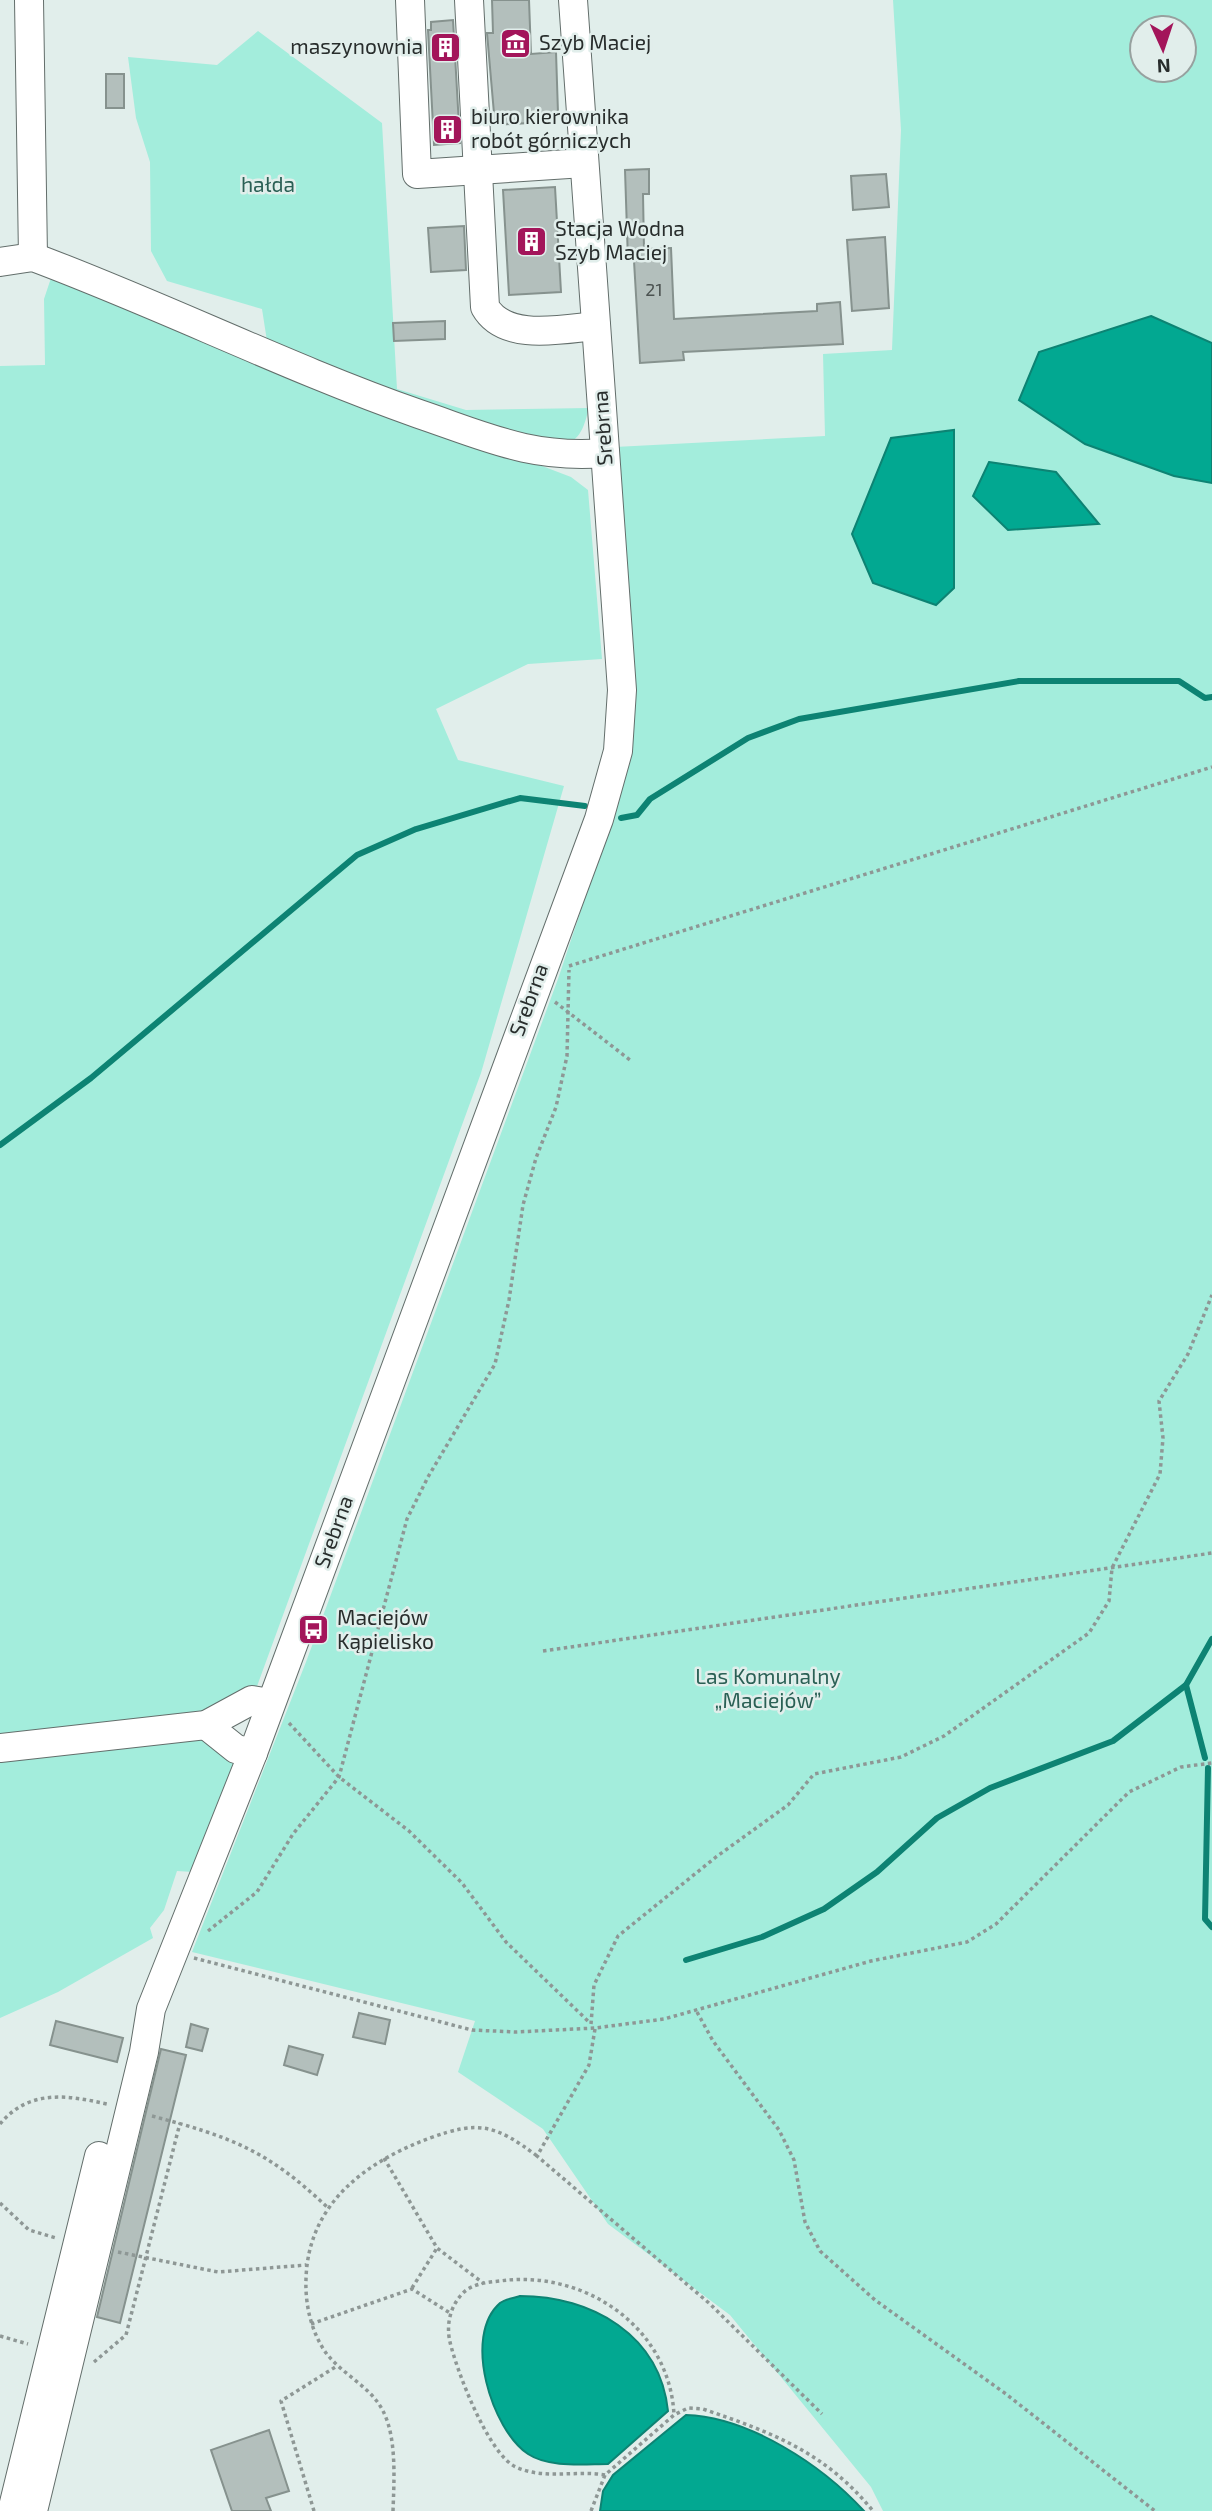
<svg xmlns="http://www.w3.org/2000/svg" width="1212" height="2511" viewBox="0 0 1212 2511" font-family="'Exo 2',sans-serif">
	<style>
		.green { fill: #a3eddc; fill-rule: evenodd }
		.water { fill: #02a891; stroke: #0d8373; stroke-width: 2 }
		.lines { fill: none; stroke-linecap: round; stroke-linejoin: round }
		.stream { stroke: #0d8373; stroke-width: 6 }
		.building { fill: #b3bfbc; stroke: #86928e; stroke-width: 2 }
		.minor-casing { stroke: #636e6b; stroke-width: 30 }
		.path { stroke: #8e9795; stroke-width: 3.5; stroke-dasharray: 3.5 3.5; stroke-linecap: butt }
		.minor { stroke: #fff; stroke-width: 28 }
		.labels { text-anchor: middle; stroke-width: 5; stroke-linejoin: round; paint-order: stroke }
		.number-label { font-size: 18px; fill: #4b5250 }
		.poi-label { font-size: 21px; fill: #282d2c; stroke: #e1eeeb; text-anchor: start }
		.park-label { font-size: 21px; fill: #2a6055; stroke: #e1eeeb }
		.street-label { font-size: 21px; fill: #282d2c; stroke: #e1eeeb }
	</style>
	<rect width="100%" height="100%" fill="#e1eeeb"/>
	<!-- green -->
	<g class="green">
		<path d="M893 0H1212V2511H883L871 2487 730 2315 608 2224 543 2129 458 2072 475 2021 192 1952 306 1662 558 979 607 832 615 447 825 436 823 354 892 350 901 130ZM1142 28H1184V70H1142Z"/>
		<path d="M258 31 382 123 397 389 466 410 589 408C583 430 580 443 556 446L397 395 267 341 262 309 167 281 151 251 150 162 136 118 128 57 217 65Z"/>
		<path d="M51 278 571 477 588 490 602 659 528 664 436 709 458 760 564 786 481 1073 256 1689 205 1713 0 1736V366L45 365 44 299Z"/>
		<path d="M205 1737 234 1762 193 1872 177 1871 164 1910 150 1928 153 1938 58 1992 0 2018V1762Z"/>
	</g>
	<!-- water -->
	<g class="water">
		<path d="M1151 316 1212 343V483L1174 476 1085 444 1019 400 1039 352Z"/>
		<path d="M954 430V588L936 605 873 583 852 534 891 438Z"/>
		<path d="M989 462 1056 472 1099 524 1008 530 973 496Z"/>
		<path d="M520 2296C592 2296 660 2335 668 2411L608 2464C584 2464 549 2468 528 2454 492 2430 462 2336 500 2303 505 2299 514 2298 520 2296Z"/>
		<path d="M686 2415C749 2417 822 2465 864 2511H600L603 2491 613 2475Z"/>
	</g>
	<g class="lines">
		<!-- stream -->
		<g class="stream">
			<path d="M621 818 637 815 650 799 748 738 799 719 1019 681H1179L1205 698 1212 697"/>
			<path d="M0 1145 91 1078 357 855 416 829 520 798 585 806"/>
			<path d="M1205 1758 1186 1685 1212 1639"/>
			<path d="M1208 1768 1205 1919 1212 1927"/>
			<path d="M686 1960 762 1937 824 1909 877 1872 937 1818 990 1788 1113 1741 1186 1685"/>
		</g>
	</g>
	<!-- building -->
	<g class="building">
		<path d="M492 0H529L531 54 556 52 558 113 528 114 529 123 495 125 487 33H493Z"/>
		<path d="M453 20 460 143 434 145 428 30H431V22Z"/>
		<rect x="106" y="74" width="18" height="34"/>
		<path d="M649 169V194H643L644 249 671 248 674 319 817 311V304L840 302 843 344 683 352 684 360 640 363 634 261H628L625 170Z"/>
		<path d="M886 174 889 207 853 210 851 176Z"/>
		<path d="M555 187 561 292 509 295 503 190Z"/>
		<path d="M464 226 466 270 431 272 428 228Z"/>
		<path d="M885 237 889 308 852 311 847 240Z"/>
		<path d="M445 321V339L394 341 393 323Z"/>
		<path d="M359 2013 390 2020 385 2044 353 2037Z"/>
		<path d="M56 2021 123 2038 117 2062 50 2045Z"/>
		<path d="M191 2024 208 2029 202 2051 186 2047Z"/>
		<path d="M289 2046 323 2055 317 2075 284 2065Z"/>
		<path d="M161 2049 186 2055 120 2323 97 2317Z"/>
		<path d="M269 2430 289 2491 266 2498 271 2511H232L211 2450Z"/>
	</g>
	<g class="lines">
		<defs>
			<g id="minor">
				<path d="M29 0 33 257"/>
				<path d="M410 0 417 174 584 163"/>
				<path d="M469 0 485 307C505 342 563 329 596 326"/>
				<path d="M0 262 33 257C164 306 288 368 419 414 487 437 531 459 605 453"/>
				<path d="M206 1725 236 1749 253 1753"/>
				<path d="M0 1748 206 1725 252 1700 270 1703"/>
				<path d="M12 2511 99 2156"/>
				<path d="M33 2511 144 2052 151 2009 253 1753 599 819 618 751 622 690 573 0"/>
			</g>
		</defs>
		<!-- minor casing -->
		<use href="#minor" class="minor-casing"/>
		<!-- path -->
		<g class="path">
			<path d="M569 966 1212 767"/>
			<path d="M555 1002 630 1060"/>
			<path d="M543 1651 1212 1553"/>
			<path d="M289 1723 339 1777 409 1831 462 1883 506 1942 590 2023"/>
			<path d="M208 1931 257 1892 293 1834 339 1777 407 1519 428 1477 495 1364 509 1300 523 1205 536 1158 556 1107 567 1056 569 970"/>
			<path d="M194 1958 472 2030 516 2032 595 2028 664 2019 871 1961 967 1942 996 1924 1129 1792 1181 1767 1212 1763"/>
			<path d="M697 2012 713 2041 779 2130 794 2160 805 2222 820 2251 875 2300 1006 2394 1155 2511"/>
			<path d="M591 2024 594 1985 618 1936 716 1857 788 1805 814 1774 901 1757 944 1736 1089 1633 1109 1601 1112 1568 1160 1474 1163 1438 1159 1401 1188 1354 1212 1295"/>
			<path d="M595 2029 589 2065 537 2156 710 2304 822 2414"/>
			<path d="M152 2116C231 2137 267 2150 327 2207"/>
			<path d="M0 2124C29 2089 67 2095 107 2104"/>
			<path d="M384 2158 437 2248 483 2283"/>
			<path d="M0 2203 29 2230 56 2238"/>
			<path d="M118 2252 218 2272 306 2265"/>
			<path d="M412 2288 437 2248"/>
			<path d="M311 2324 412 2289 450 2313"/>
			<path d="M0 2336 28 2344"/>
			<path d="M94 2362 126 2335 180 2123"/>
			<path d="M605 2475C576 2470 544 2480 516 2467 489 2455 457 2372 450 2342 446 2325 450 2306 463 2293 474 2282 493 2282 508 2280 590 2273 670 2330 674 2415"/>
			<path d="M314 2511 281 2401 337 2366"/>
			<path d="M393 2511C394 2481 397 2438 383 2411 370 2385 340 2374 324 2350 311 2330 305 2304 306 2279 308 2204 365 2162 430 2138 479 2120 496 2125 537 2156"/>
			<path d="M591 2511 605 2475 674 2415 688 2408 703 2409C773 2433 825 2452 873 2511"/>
		</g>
		<!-- minor -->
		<use href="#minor" class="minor"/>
	</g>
	<!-- icons -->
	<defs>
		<symbol id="museum-square" viewBox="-11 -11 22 22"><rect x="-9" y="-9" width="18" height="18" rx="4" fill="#a3155a" stroke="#e1eeeb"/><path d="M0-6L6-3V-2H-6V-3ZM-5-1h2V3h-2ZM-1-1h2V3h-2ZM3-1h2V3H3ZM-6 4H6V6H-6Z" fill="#fff"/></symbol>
		<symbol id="building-square" viewBox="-11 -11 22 22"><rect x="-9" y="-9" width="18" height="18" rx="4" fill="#a3155a" stroke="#e1eeeb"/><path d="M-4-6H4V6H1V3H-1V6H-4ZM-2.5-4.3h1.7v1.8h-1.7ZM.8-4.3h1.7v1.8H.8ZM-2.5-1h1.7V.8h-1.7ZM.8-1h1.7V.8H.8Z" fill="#fff"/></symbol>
		<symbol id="bus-square" viewBox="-11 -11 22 22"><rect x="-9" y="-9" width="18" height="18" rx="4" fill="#a3155a" stroke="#e1eeeb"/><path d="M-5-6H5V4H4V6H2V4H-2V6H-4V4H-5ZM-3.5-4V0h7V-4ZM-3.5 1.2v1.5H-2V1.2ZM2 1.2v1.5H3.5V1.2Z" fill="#fff"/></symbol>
	</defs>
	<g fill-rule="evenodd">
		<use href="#museum-square" x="498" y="26" width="35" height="35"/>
		<use href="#building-square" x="428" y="30" width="35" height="35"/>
		<use href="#building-square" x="430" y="112" width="35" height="35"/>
		<use href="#building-square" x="514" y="224" width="35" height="35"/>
		<use href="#bus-square" x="296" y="1612" width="35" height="35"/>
	</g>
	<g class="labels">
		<!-- number labels -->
		<g class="number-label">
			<text x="654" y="296">21</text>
		</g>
		<!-- poi labels -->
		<g class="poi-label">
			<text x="539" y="50">Szyb Maciej</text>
			<text x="423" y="54" text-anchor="end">maszynownia</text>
			<text x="471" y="124">biuro kierownika<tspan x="471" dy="24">robót górniczych</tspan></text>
			<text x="555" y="236">Stacja Wodna<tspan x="555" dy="24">Szyb Maciej</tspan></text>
			<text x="337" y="1625">Maciejów<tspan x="337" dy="24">Kąpielisko</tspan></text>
		</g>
		<!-- park labels -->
		<g class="park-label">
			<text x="268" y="192">hałda</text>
			<text x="768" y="1684">Las Komunalny<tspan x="768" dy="24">„Maciejów”</tspan></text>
		</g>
		<!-- street labels -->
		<g class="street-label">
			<text transform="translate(603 428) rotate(-94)" y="7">Srebrna</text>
			<text transform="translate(529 1000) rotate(-70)" y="7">Srebrna</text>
			<text transform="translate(334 1532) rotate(-70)" y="7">Srebrna</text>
		</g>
	</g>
	<!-- north arrow -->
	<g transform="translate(1163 49) rotate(177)"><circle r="33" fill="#e1eeeb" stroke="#97a19f" stroke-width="2"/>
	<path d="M0-5L12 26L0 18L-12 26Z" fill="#a3155a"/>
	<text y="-10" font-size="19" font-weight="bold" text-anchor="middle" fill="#282d2c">N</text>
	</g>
</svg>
